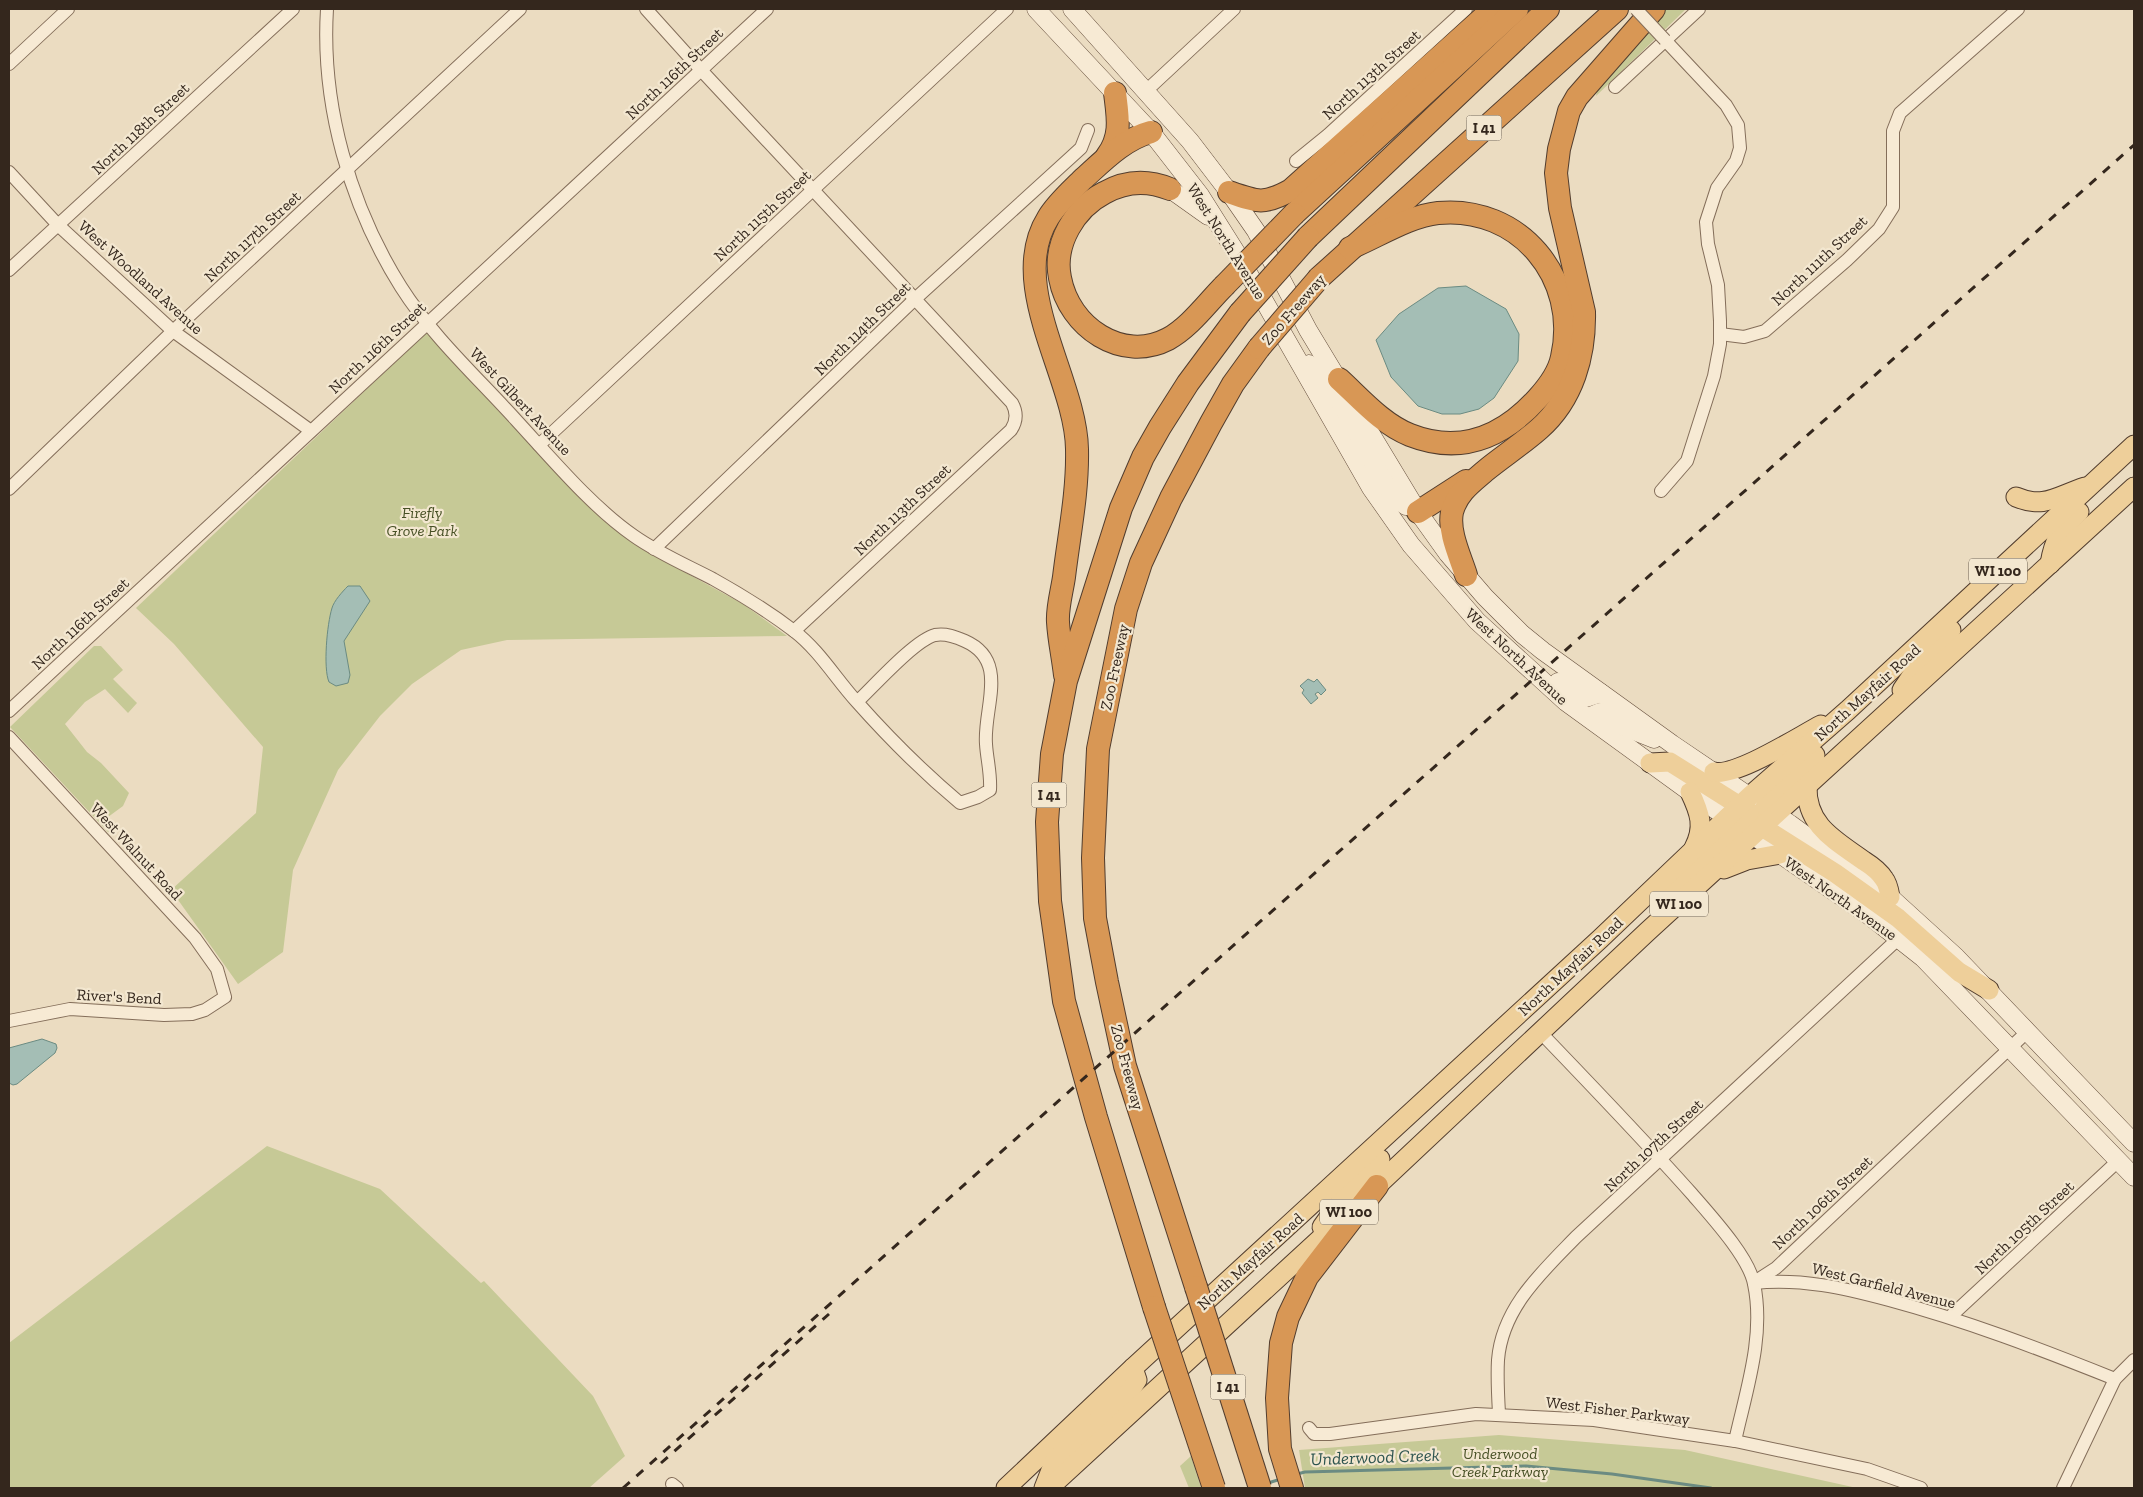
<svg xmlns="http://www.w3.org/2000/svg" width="2143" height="1497" viewBox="0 0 2143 1497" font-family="'Zilla Slab',serif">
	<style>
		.green { fill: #c6c996 }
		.water { fill: #a4beb5; stroke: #6b8b82 }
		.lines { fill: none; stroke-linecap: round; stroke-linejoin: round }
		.stream { stroke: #6b8b82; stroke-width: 3 }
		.street-casing { stroke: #846e5a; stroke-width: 14 }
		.secondary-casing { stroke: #664f3d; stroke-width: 19 }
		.primary-casing { stroke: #523d2e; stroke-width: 21 }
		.highway-casing { stroke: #523d2e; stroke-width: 24 }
		.street { stroke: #f7ead4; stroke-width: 12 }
		.secondary { stroke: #f7ead4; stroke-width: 18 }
		.primary { stroke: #eecf9a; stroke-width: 19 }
		.highway { stroke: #d89755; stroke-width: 22 }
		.rail { stroke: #34271d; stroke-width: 3; stroke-dasharray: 9 9; stroke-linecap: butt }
		.street-bridge-casing { stroke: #846e5a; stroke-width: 14; stroke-linecap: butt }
		.highway-bridge-casing { stroke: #523d2e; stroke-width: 24; stroke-linecap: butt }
		.street-bridge { stroke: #f7ead4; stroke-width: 12 }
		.highway-bridge { stroke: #d89755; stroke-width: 22 }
		.labels { text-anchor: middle; stroke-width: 4.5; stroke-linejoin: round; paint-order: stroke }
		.shield { fill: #f3e7d0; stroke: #6d6153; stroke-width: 1 }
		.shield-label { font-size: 15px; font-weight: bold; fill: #34271d }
		.street-label { font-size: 16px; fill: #34271d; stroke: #f3e7d0 }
		.park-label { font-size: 16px; font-style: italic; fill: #475025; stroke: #f3e7d0 }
		.water-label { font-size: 18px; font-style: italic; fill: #2d544f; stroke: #f3e7d0 }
	</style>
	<rect width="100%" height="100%" fill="#ebdcc1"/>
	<!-- green -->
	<g class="green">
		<path d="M1642 9H1686L1596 96 1601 68Z"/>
		<path d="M429 330 644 550 743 604 787 636 507 640 461 650 412 684 380 716 338 770 293 870 283 952 238 984 171 890 256 813 263 747 174 644 136 608Z"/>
		<path d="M94 646H101L123 670 113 679 137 703 128 713 105 689 85 702 65 724 87 752 101 763 129 793 123 806 108 817 117 827 108 832 10 727Z"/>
		<path d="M267 1146 380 1189 481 1283 484 1281 593 1396 625 1456 589 1488H9V1343Z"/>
		<path d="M1499 1435 1685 1450 1857 1488H1305L1299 1450Z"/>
		<path d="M1191 1456 1201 1488H1189L1180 1466Z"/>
	</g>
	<!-- water -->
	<g class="water">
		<path d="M1466 286 1506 309 1519 334 1518 361 1494 398 1479 409 1460 414H1442L1418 406 1391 377 1376 340 1399 314 1438 288Z"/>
		<path d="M348 586H360L370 601 344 641 350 675 348 683 336 686 329 682C323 668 327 624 332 608 334 601 342 592 348 586Z"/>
		<path d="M1308 679 1314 682 1317 679 1326 690 1321 695 1318 692 1315 694 1318 698 1311 704 1302 693 1304 690 1300 686Z"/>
		<path d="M42 1039 56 1044 57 1048 55 1053 17 1084 13 1085 9 1083V1048Z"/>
	</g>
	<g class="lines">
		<!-- stream -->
		<g class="stream">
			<path d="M1297 1474 1305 1472 1526 1466 1612 1474 1711 1488"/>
			<path d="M1268 1483 1281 1479"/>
		</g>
		<defs>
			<g id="street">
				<path d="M327 9C321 105 350 206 401 287 432 336 477 377 516 420 551 458 592 507 634 536 658 553 686 565 713 579 740 594 769 612 794 631 819 650 836 679 857 702 889 738 923 772 960 803L978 797 990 790C991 773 987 760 986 744 983 708 1010 661 965 641 956 637 946 633 935 635 915 640 874 686 857 702"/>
				<path d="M646 9 701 70 1012 403C1017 412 1017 421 1011 430L794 631"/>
				<path d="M9 64 68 9"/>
				<path d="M1615 87 1699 9"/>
				<path d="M1146 91 1234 9"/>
				<path d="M1296 161 1328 135 1466 9"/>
				<path d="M9 172 58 225 173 331 311 431"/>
				<path d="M9 270 293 9"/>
				<path d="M1720 334 1744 337 1765 331 1847 260 1879 229 1893 207V131L1900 113 2018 9"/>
				<path d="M539 445 1007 9"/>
				<path d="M9 489 173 331 520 9"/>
				<path d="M1661 491 1687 461 1714 376 1720 344V321L1718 285 1708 244 1706 222 1717 188 1736 161 1740 148 1738 125 1726 105 1665 40"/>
				<path d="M654 549 915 299 1069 159 1081 148 1088 130"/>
				<path d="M9 711 767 9"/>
				<path d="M9 737 195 938 217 969 225 997 205 1010 192 1014 164 1015 70 1009 9 1021"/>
				<path d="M1541 1033C1592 1086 1643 1139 1692 1194 1710 1215 1749 1257 1754 1284 1765 1336 1746 1391 1735 1441"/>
				<path d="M1756 1281 1776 1268 2027 1032"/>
				<path d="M1754 1283C1801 1278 1844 1288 1889 1300 1967 1321 2040 1349 2115 1379"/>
				<path d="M1951 1316 2118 1161"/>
				<path d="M1499 1413C1498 1396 1497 1378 1498 1360 1502 1308 1542 1272 1576 1237L1899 938"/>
				<path d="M1309 1428 1314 1434H1330L1476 1414 1594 1420 1735 1441 1867 1469 1921 1488"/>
				<path d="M672 1484 677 1488"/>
				<path d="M2063 1488 2115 1379 2134 1360"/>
			</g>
			<g id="secondary">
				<path d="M1036 9 1151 132 1200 195 1239 257 1371 488 1411 545 1477 621 1566 702 1690 792 1871 917 1923 958 2134 1177"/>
				<path d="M1072 9 1190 141 1229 192 1256 231 1308 330 1418 512 1448 554 1485 597 1522 634 1543 651 1672 744 1790 824 1890 897 1956 957 2134 1143"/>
				<path d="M1170 189 1208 216"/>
				<path d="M1309 364C1338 389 1355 431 1374 464 1383 480 1391 497 1406 506"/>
				<path d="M1558 682 1586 698 1601 693"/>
				<path d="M1588 717 1600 712 1624 727 1654 739"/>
			</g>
			<g id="primary">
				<path d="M2016 497C2044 509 2057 496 2085 487"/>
				<path d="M2050 564C2054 539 2061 529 2079 512"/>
				<path d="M1902 690 1917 668 1951 630"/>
				<path d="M1650 763 1670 762 1751 813"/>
				<path d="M1714 772C1736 777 1798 737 1821 725"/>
				<path d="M1807 786C1806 826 1835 840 1864 861 1872 866 1879 871 1884 879 1888 884 1889 891 1890 897"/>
				<path d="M1690 792C1700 813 1705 827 1694 848"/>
				<path d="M1727 818 1762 827 1835 873 1898 918 1959 972 1989 990"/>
				<path d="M1755 830 1765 807 1815 755"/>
				<path d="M1724 869 1747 860 1780 854"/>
				<path d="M1661 911 1676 888 1749 813"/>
				<path d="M1366 1196 1648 931 2134 487"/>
				<path d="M1322 1227 1348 1191 1380 1159"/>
				<path d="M1006 1488 1133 1368 1600 939 1750 796 1848 710 2134 445"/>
				<path d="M1044 1488 1055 1460 1129 1392 1137 1380 1133 1368"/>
				<path d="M1049 1488 1343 1218"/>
			</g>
			<g id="highway">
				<path d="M1107 156C1122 136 1118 117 1115 93"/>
				<path d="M1170 189C1148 180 1125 181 1104 193 1075 208 1053 244 1060 278 1069 327 1122 363 1168 339 1190 327 1207 303 1224 286"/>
				<path d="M1229 192C1257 202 1264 205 1291 190L1493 9"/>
				<path d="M1294 214 1517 9"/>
				<path d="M1308 237 1548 9"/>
				<path d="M1319 278 1617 9"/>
				<path d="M1339 379C1360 398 1382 424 1410 435 1461 455 1503 437 1538 398 1548 387 1559 372 1562 357 1580 278 1519 205 1438 213 1409 216 1377 237 1350 248"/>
				<path d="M1418 512 1466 481"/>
				<path d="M1466 575C1460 556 1448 532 1452 512 1457 493 1471 483 1485 471 1502 457 1522 444 1539 429 1573 399 1585 355 1584 312L1560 208 1556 173 1559 149 1569 111 1577 97 1654 9"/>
				<path d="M1065 675C1063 657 1059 640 1058 622 1057 608 1062 591 1064 577 1069 535 1078 492 1077 449 1076 379 1006 285 1048 218 1057 203 1071 191 1083 179 1103 161 1124 139 1151 132"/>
				<path d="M1196 1287 1125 1066 1107 982 1095 918 1093 858 1098 749 1126 609 1141 563 1171 498 1211 423 1233 384 1259 348"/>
				<path d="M1154 1307 1096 1117 1064 1001 1050 901 1047 822 1052 754 1066 681 1121 508 1143 457 1160 427 1188 383 1240 313"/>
				<path d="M1292 1488 1280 1449 1277 1398 1281 1343 1288 1317 1307 1277 1377 1186"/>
			</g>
		</defs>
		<!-- street casing -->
		<use href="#street" class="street-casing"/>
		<!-- secondary casing -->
		<use href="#secondary" class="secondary-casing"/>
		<!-- primary casing -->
		<use href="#primary" class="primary-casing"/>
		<!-- highway casing -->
		<use href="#highway" class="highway-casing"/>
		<!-- street -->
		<use href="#street" class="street"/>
		<!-- secondary -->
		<use href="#secondary" class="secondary"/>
		<!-- primary -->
		<use href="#primary" class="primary"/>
		<!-- highway -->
		<use href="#highway" class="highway"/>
		<!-- rail -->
		<g class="rail">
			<path d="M661 1463 829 1314"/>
			<path d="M623 1488 2134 145"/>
		</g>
		<defs>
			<path id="street-bridge" d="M1636 9 1665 40"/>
			<g id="highway-bridge">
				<path d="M1224 286 1294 214"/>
				<path d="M1240 313 1308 237"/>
				<path d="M1259 348 1319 278"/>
				<path d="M1196 1287 1260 1488"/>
				<path d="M1154 1307 1214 1488"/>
			</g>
		</defs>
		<!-- street-bridge casing -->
		<use href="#street-bridge" class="street-bridge-casing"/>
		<!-- highway-bridge casing -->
		<use href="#highway-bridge" class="highway-bridge-casing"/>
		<!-- street-bridge -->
		<use href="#street-bridge" class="street-bridge"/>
		<!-- highway-bridge -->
		<use href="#highway-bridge" class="highway-bridge"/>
	</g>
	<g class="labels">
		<!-- shield labels -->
		<g class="shield">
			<rect x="1466.5" y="115.5" width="35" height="25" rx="4"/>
			<rect x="1969" y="558.5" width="58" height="25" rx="4"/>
			<rect x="1031.5" y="782.5" width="35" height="25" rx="4"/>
			<rect x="1650" y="891.5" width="58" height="25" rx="4"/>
			<rect x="1320" y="1199.5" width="58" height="25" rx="4"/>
			<rect x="1210.5" y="1374.5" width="35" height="25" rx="4"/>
		</g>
		<g class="shield-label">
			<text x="1484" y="133">I 41</text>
			<text x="1998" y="576">WI 100</text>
			<text x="1049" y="800">I 41</text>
			<text x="1679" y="909">WI 100</text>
			<text x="1349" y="1217">WI 100</text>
			<text x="1228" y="1392">I 41</text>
		</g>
		<!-- street labels -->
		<g class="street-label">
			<text transform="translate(674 73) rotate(-43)" y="6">North 116th Street</text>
			<text transform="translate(1371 74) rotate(-42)" y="6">North 113th Street</text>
			<text transform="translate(140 128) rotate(-43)" y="6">North 118th Street</text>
			<text transform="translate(762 215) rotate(-43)" y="6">North 115th Street</text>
			<text transform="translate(252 236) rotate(-43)" y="6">North 117th Street</text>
			<text transform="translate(1227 241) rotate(58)" y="6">West North Avenue</text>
			<text transform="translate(1819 260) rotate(-43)" y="6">North 111th Street</text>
			<text transform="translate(141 277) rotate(42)" y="6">West Woodland Avenue</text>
			<text transform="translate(1293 309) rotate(-49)" y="6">Zoo Freeway</text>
			<text transform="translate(862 328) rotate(-44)" y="6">North 114th Street</text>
			<text transform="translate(377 347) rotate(-43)" y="6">North 116th Street</text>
			<text transform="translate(521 401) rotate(47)" y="6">West Gilbert Avenue</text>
			<text transform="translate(902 509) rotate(-43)" y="6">North 113th Street</text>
			<text transform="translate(80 623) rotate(-43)" y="6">North 116th Street</text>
			<text transform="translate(1517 656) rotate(43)" y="6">West North Avenue</text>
			<text transform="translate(1114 667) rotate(-78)" y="6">Zoo Freeway</text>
			<text transform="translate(1867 692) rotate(-42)" y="6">North Mayfair Road</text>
			<text transform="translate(137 851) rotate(47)" y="6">West Walnut Road</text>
			<text transform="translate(1841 898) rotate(35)" y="6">West North Avenue</text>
			<text transform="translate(1570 966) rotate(-43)" y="6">North Mayfair Road</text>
			<text transform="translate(119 996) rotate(3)" y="6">River's Bend</text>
			<text transform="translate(1128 1067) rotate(75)" y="6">Zoo Freeway</text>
			<text transform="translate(1653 1145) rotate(-43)" y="6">North 107th Street</text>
			<text transform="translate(1822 1202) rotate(-43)" y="6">North 106th Street</text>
			<text transform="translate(2024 1227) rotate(-43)" y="6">North 105th Street</text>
			<text transform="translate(1250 1261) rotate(-42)" y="6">North Mayfair Road</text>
			<text transform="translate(1884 1285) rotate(14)" y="6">West Garfield Avenue</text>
			<text transform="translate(1618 1410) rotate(7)" y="6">West Fisher Parkway</text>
		</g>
		<!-- park labels -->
		<g class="park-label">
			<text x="422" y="518">Firefly<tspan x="422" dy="18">Grove Park</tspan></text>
			<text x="1500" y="1459">Underwood<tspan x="1500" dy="18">Creek Parkway</tspan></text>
		</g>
		<!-- water labels -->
		<g class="water-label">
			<text transform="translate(1375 1457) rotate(-2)" y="6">Underwood Creek</text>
		</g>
	</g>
	<!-- border -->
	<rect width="2143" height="1497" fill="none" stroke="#34271d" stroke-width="20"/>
</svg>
